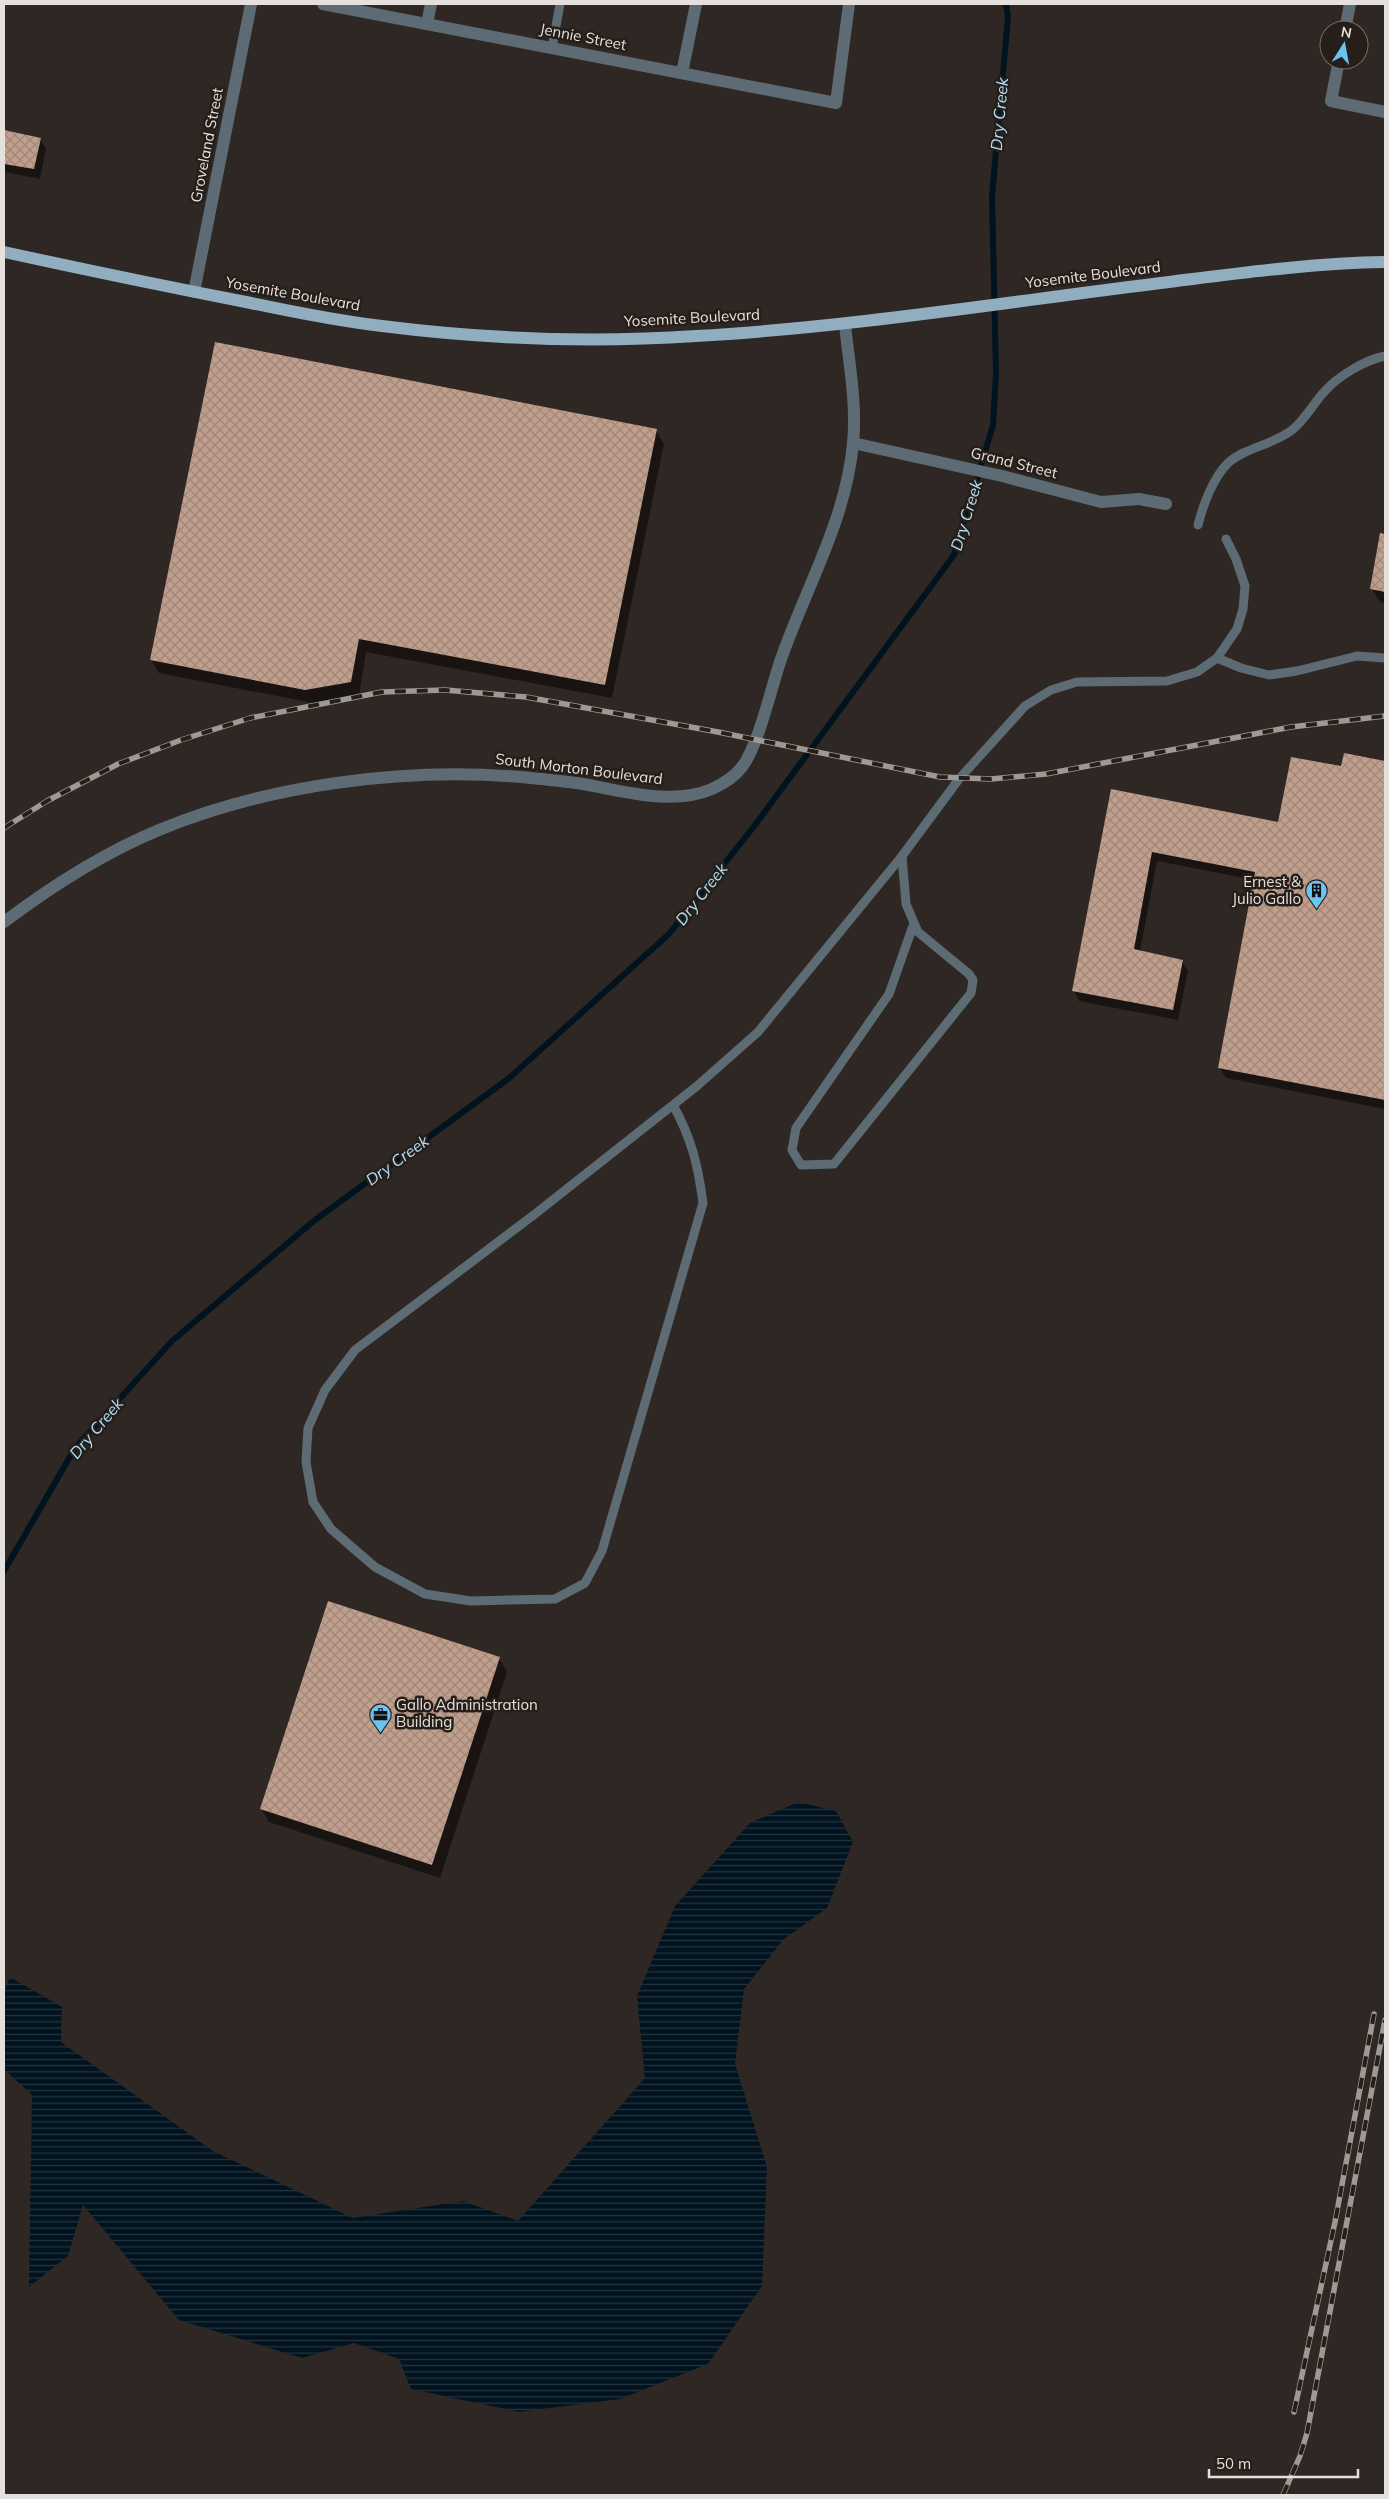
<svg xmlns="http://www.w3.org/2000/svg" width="1389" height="2499" viewBox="0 0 1389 2499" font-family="Mulish,sans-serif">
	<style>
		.water { fill: url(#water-rules) }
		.shadow { fill: #0007 }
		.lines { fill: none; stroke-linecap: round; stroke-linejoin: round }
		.stream { stroke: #00131f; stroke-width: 6 }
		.building { fill: url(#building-cross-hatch) }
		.service { stroke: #5d6c74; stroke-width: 9 }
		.minor { stroke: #5d6c74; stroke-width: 12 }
		.primary { stroke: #90aebf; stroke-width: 12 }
		.rail-casing { stroke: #9f9995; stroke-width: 5.5 }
		.rail { stroke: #261e19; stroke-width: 4; stroke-dasharray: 11; stroke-linecap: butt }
		.labels { text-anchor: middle; stroke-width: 5; stroke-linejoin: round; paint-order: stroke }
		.street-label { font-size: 15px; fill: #e6e0dd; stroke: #261e19 }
		.poi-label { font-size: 15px; fill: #e6e0dd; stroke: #261e19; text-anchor: end }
		.water-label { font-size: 16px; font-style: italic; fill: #b0e0fb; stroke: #261e19 }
	</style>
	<defs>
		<pattern id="water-rules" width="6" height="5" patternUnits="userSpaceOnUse" patternTransform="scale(1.25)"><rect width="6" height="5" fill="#00131f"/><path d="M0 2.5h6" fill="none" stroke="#25353f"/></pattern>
		<pattern id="building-cross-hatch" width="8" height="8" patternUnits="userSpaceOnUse" patternTransform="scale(1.25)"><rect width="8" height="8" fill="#c09e8c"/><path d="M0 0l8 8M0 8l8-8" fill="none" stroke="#a1877a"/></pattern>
	</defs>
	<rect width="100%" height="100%" fill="#2f2723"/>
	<!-- water -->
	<path class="water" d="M798 1802 836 1811 853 1842 827 1908 783 1940 744 1989 735 2064 767 2167 762 2286 708 2364 620 2399 519 2412 411 2389 399 2359 354 2343 302 2358 179 2320 83 2205 68 2256 29 2287 32 2095 4 2069V1992L10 1977 62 2007 61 2042 213 2151 353 2218 463 2201 518 2221 645 2078 637 1996 675 1906 750 1823Z"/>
	<!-- shadow -->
	<g class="shadow">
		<path d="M4 132 40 139 46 149 40 179 4 172Z"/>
		<path d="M656 430 664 444 612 698 366 652 359 696 313 703 159 673 151 660Z"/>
		<path d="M1381 535H1385V604L1380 602 1372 589Z"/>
		<path d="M1345 754 1385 762V1109L1226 1078 1220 1068 1255 880 1157 861 1140 951 1182 961 1188 971 1178 1020 1079 1001 1074 991 1112 790 1279 824 1342 768Z"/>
		<path d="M499 1658 507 1672 440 1878 269 1822 261 1808Z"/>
	</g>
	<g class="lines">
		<!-- stream -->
		<path class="stream" d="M4 1571 75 1448 172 1341 315 1220 508 1079 669 934 755 825 954 555 993 425 996 373 992 196 1008 17 1006 4"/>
	</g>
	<!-- building -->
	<g class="building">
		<path d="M4 130 41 138 34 169 4 164Z"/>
		<path d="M215 342 657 429 605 685 359 639 351 682 305 690 150 660Z"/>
		<path d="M1380 533 1385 534V592L1370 589Z"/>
		<path d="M1344 753 1385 761V1100L1218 1068 1255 872 1152 852 1134 949 1183 960 1173 1010 1072 991 1111 789 1278 822 1291 757 1341 766Z"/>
		<path d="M328 1601 500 1657 432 1865 260 1809Z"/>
	</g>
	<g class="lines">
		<!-- service -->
		<g class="service">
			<path d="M552 48 560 4"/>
			<path d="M1198 525C1203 505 1213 478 1228 463 1246 447 1273 445 1292 430 1305 420 1313 404 1324 392 1338 376 1365 360 1385 356"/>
			<path d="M1217 658 1241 668 1269 675 1297 671 1357 656 1385 658"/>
			<path d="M902 856 906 904 918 932 969 974 973 980 971 993 834 1164 801 1165 792 1150 796 1128 889 994 914 923"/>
			<path d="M673 1105C692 1139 698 1166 703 1203L602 1551 585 1583 555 1599 471 1601 425 1594 375 1567 331 1529 313 1502 306 1462 308 1428 325 1390 355 1350 535 1214 697 1086 758 1032 902 856 959 779 1025 706 1051 690 1077 682 1167 681 1197 672 1217 658 1237 629 1243 609 1245 586 1236 559 1226 539"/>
		</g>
		<!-- minor -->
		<g class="minor">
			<path d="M323 4 836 103 849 4"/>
			<path d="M427 24 431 4"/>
			<path d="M1345 30 1350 4"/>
			<path d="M1339 60 1331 101 1385 112"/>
			<path d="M682 73 696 4"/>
			<path d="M194 292 251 4"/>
			<path d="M853 443 1002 476 1101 502 1139 499 1166 504"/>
			<path d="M4 922C52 886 103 853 159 830 268 785 403 767 521 777 541 779 562 781 583 784 624 791 672 806 712 789 723 784 735 776 742 767 758 746 771 689 780 662 805 589 846 521 853 443 857 405 849 363 845 325"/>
		</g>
		<!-- primary -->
		<path class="primary" d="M4 252C86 270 168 287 251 303 294 312 338 321 382 326 485 339 592 343 696 336 855 327 1012 301 1169 282 1241 273 1313 263 1385 262"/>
		<defs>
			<g id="rail">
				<path d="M4 828 47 801 118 764 181 740 250 718 382 692 445 690 526 697 718 732 940 777 991 779 1046 774 1291 727 1385 716"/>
				<path d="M1294 2412 1335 2222 1374 2014"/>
				<path d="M1283 2495 1300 2456 1307 2433 1385 2020"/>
			</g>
		</defs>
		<!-- rail casing -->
		<use href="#rail" class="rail-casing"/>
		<!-- rail -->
		<use href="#rail" class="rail"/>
	</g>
	<!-- icons -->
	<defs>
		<symbol id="building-pin" viewBox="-11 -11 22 30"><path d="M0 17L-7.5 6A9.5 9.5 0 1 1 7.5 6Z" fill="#6ac3f1" stroke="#261e19"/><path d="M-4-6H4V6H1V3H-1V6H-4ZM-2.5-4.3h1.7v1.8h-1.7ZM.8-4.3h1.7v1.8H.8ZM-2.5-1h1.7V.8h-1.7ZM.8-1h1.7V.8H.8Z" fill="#111"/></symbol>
		<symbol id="office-pin" viewBox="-11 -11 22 30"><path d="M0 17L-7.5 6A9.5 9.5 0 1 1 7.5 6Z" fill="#6ac3f1" stroke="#261e19"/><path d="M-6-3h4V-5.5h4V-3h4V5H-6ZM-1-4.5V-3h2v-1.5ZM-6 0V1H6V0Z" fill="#111"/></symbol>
	</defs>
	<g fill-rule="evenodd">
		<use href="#building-pin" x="1304" y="878" width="25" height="34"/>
		<use href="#office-pin" x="368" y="1702" width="25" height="34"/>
	</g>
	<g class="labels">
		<!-- street labels -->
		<g class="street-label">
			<text transform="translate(583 37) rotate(11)" y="5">Jennie Street</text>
			<text transform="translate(207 145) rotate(-79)" y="5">Groveland Street</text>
			<text transform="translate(1093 275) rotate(-7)" y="5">Yosemite Boulevard</text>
			<text transform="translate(293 294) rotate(10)" y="5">Yosemite Boulevard</text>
			<text transform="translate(692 318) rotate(-3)" y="5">Yosemite Boulevard</text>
			<text transform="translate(1014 463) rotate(14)" y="5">Grand Street</text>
			<text transform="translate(579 769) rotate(7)" y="5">South Morton Boulevard</text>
		</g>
		<!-- poi labels -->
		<g class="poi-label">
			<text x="1301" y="887">Ernest &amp;<tspan x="1301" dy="17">Julio Gallo</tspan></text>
			<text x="396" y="1710" text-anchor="start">Gallo Administration<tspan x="396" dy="17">Building</tspan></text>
		</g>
		<!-- water labels -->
		<g class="water-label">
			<text transform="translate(999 114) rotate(-85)" y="6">Dry Creek</text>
			<text transform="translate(966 515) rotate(-73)" y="6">Dry Creek</text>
			<text transform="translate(701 894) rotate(-52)" y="6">Dry Creek</text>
			<text transform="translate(397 1160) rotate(-36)" y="6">Dry Creek</text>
			<text transform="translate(96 1428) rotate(-50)" y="6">Dry Creek</text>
		</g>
	</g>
	<!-- border -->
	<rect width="1389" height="2499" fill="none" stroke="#e6e0dd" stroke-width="10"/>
	<!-- north arrow -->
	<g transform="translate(1344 45) rotate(11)"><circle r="24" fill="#261e19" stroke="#736c67"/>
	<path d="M0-4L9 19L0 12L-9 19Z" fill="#6ac3f1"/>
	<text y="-8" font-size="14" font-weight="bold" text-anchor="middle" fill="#e6e0dd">N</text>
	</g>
	<!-- scale -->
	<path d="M1209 2469v8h149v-8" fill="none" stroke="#e6e0dd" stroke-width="2.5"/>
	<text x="1216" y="2469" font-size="15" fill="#e6e0dd" stroke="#261e19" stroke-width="4" paint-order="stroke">50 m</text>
</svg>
